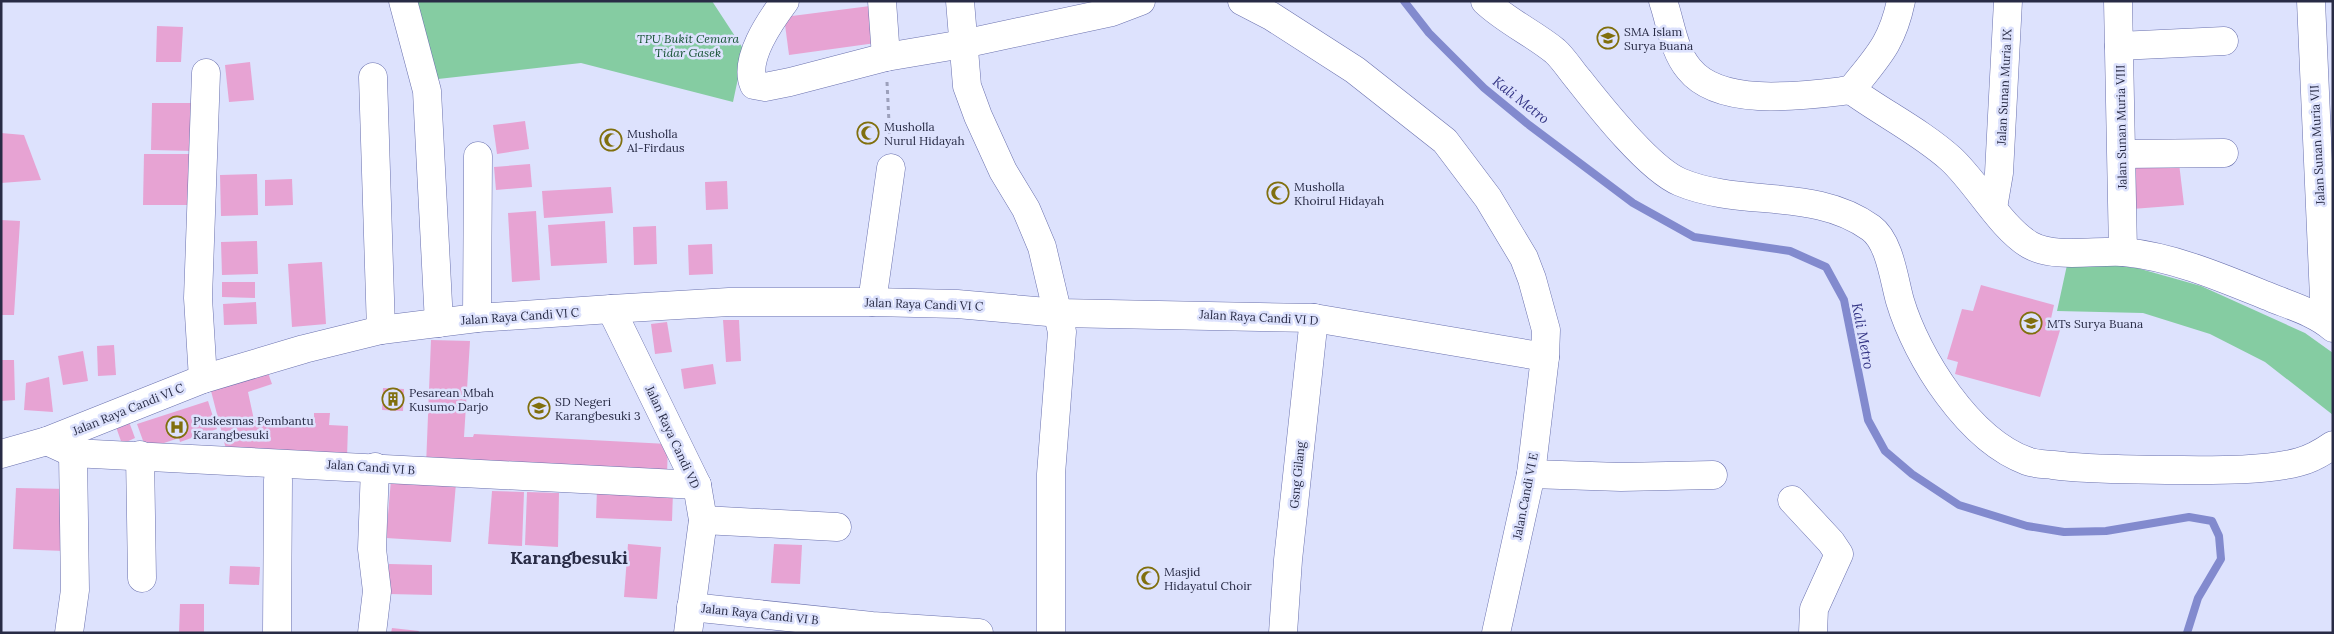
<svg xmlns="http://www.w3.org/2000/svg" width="2334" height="634" viewBox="0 0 2334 634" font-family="Lora,serif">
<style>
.green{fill:#85cca2}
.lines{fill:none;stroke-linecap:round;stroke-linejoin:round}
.stream{stroke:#828ace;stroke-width:8}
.building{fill:#e7a3d3}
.minor-casing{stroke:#6a71ae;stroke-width:29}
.path{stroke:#9ca0bb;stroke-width:3;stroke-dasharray:4 4;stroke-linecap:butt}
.minor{stroke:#fff;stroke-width:28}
.labels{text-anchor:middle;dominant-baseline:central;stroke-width:5;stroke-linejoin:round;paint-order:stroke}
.poi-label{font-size:12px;fill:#282b45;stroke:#dde2fd;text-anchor:start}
.park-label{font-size:12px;font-style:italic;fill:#165234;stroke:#dde2fd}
.street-label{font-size:12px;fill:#282b45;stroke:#dde2fd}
.water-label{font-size:14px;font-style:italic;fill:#343585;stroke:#dde2fd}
.district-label{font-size:18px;font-weight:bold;fill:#282b45;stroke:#dde2fd}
</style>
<rect width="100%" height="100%" fill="#dde2fd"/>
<g class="green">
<polygon points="409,1 712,1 744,50 733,102 581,63 429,80"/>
<polygon points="2067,265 2110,265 2137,268 2201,286 2305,333 2333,353 2333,415 2265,362 2210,334 2143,313 2057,311"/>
</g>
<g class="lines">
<polyline class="stream" points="1404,1 1429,33 1484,88 1529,125 1633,203 1694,237 1790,251 1826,267 1844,300 1868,420 1885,451 1912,474 1959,505 2027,526 2064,532 2106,531 2189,517 2212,521 2219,536 2221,559 2198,598 2187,633"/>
</g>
<g class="building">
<polygon points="878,5 883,42 789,55 784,17"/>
<polygon points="157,26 183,27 181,62 156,62"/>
<polygon points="250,62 254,100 229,102 225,65"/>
<polygon points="152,103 195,103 195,151 151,150"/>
<polygon points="525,121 529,149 497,154 493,125"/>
<polygon points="1,133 24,135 41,180 1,183"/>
<polygon points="144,154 191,154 191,205 143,205"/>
<polygon points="2179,163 2184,205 2132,209 2132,164"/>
<polygon points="530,164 532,187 496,190 494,167"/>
<polygon points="257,174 258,215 221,216 220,175"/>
<polygon points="292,179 293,205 265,206 265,180"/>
<polygon points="727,181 728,209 706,210 705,182"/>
<polygon points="611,187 613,213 544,218 542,191"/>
<polygon points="536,211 540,280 512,282 508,213"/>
<polygon points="1,220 20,221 14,315 1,315"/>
<polygon points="605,221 607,263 551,266 548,225"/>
<polygon points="656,226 657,264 634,265 633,227"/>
<polygon points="257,241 258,274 222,275 221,242"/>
<polygon points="712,244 713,274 689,275 688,245"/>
<polygon points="322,262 326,324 292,327 288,264"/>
<polygon points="222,282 255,282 255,298 222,297"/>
<polygon points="1981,285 2054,305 2050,323 2061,327 2040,397 1955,374 1958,362 1947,359 1962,309 1973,311"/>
<polygon points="256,302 257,324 224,325 223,304"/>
<polygon points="723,320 739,320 741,361 726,362"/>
<polygon points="667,322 672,352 655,354 651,324"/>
<polygon points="431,340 470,341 464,437 473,437 474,434 668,444 667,475 426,466"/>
<polygon points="114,345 116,375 98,376 97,346"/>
<polygon points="83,351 88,381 63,385 58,356"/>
<polygon points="1,360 14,360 15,400 1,401"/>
<polygon points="713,364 716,384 684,389 681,369"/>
<polygon points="267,370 272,384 248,392 254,420 314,424 314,413 330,413 329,425 348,426 347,458 227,453 210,387"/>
<polygon points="49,377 53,412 24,410 26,383"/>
<polygon points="383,388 404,389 403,411 382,410"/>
<polygon points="208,401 217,429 180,442 179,438 146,449 137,424"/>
<polygon points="128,419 135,438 122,444 115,424"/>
<polygon points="391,480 456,483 451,542 386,538"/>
<polygon points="16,488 67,489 64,551 13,549"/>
<polygon points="597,489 673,491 672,521 596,518"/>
<polygon points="492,491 524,492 522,546 488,544"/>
<polygon points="527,492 559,493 558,547 525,545"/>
<polygon points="628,544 661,547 657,599 624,597"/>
<polygon points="774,544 802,545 800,584 771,583"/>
<polygon points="389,564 432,565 432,595 389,594"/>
<polygon points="230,566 260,567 259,585 229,584"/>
<polygon points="180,604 204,604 204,633 179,633"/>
<polygon points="392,628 419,631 418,633 391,633"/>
</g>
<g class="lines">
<g class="minor-casing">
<g id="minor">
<polyline points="403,1 427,91 439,323"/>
<path d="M785 1C770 21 743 60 754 85L765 87 790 82 886 57 963 44 1112 12 1141 1"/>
<polyline points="882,1 886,57"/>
<polyline points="960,1 967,86 978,116 1003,171 1026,209 1042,247 1062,332 1051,474 1051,633"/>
<polyline points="1242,1 1271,16 1355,70 1445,141 1488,198 1524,258 1532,279 1546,330 1545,357 1531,474 1496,633"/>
<path d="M1485 1C1506 21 1533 33 1555 51 1564 59 1571 71 1579 80 1601 108 1649 169 1680 182 1742 208 1815 187 1871 228 1890 242 1894 280 1900 301 1917 358 1969 440 2027 461 2035 464 2045 464 2053 465 2090 470 2128 469 2166 470 2205 470 2262 472 2299 462 2311 459 2323 452 2333 445"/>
<path d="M1663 1C1671 24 1673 50 1689 69 1721 109 1807 95 1851 90"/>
<polyline points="2118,1 2123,252"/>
<polyline points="2311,1 2325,321"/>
<polyline points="2119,46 2224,41"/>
<polyline points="373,77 381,330"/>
<path d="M1851 90C1884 114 1921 132 1951 159 1977 183 2001 228 2030 245 2055 259 2097 250 2124 252 2175 257 2225 279 2272 298 2292 306 2316 313 2333 328"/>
<path d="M1851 90C1877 57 1892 44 1901 1"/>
<polyline points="2122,154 2224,153"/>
<polyline points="1993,208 1999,173 2008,1"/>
<polyline points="872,302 891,168"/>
<polyline points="611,309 697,485 703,520 688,633"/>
<polyline points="477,318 478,156"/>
<polyline points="203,379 198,298 206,73"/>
<polyline points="47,441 73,453 697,485"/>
<polyline points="1,454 47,441 203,379 304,349 381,330 477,318 611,309 729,302 872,302 957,304 1059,313 1314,318 1545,357"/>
<polyline points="140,455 142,578"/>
<polyline points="1531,474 1621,477 1713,475"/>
<polyline points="1792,500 1831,542 1839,554 1814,609 1813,633"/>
<polyline points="703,520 837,527"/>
<polyline points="691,607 872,626 979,633"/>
<polyline points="69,633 75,590 73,453"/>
<polyline points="277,633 278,480"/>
<polyline points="372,633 377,591 372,549 375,467"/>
<polyline points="1283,633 1288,560 1314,318"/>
</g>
</g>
<polyline class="path" points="887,82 890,143"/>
<use href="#minor" class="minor"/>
</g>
<defs>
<g id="school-ring" transform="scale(1.125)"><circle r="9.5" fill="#dde2fd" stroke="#806f0d" stroke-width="1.5"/><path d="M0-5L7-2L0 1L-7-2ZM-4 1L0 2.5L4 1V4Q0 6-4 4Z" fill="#806f0d"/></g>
<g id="mosque-ring" transform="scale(1.125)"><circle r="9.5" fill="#dde2fd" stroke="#806f0d" stroke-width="1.5"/><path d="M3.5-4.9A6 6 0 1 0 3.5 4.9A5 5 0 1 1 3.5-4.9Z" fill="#806f0d"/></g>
<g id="building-ring" transform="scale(1.125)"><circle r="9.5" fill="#dde2fd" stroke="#806f0d" stroke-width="1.5"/><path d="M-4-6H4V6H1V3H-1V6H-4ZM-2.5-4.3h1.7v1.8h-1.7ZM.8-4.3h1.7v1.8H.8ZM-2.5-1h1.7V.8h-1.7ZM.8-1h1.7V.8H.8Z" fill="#806f0d"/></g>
<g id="hospital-ring" transform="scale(1.125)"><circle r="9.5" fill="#dde2fd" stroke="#806f0d" stroke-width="1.5"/><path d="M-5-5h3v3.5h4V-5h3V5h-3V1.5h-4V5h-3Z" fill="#806f0d"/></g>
</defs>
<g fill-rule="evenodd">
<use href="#school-ring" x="1608" y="38"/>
<use href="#mosque-ring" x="868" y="133"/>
<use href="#mosque-ring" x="611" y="140"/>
<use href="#mosque-ring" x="1278" y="193"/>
<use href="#school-ring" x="2031" y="323"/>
<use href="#building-ring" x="393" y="399"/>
<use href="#school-ring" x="539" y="408"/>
<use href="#hospital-ring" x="177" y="427"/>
<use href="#mosque-ring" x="1148" y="578"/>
</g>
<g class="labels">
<g class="poi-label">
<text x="1624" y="31">SMA Islam<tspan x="1624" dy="14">Surya Buana</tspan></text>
<text x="884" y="126">Musholla<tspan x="884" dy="14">Nurul Hidayah</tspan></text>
<text x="627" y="133">Musholla<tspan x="627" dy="14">Al-Firdaus</tspan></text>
<text x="1294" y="186">Musholla<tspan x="1294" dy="14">Khoirul Hidayah</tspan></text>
<text x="2047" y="323">MTs Surya Buana</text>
<text x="409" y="392">Pesarean Mbah<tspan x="409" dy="14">Kusumo Darjo</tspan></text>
<text x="555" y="401">SD Negeri<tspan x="555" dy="14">Karangbesuki 3</tspan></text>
<text x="193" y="420">Puskesmas Pembantu<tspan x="193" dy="14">Karangbesuki</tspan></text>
<text x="1164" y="571">Masjid<tspan x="1164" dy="14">Hidayatul Choir</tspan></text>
</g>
<g class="park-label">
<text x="688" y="38">TPU Bukit Cemara<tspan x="688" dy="14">Tidar Gasek</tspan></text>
</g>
<g class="street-label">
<text transform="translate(2004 87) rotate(-87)">Jalan Sunan Muria IX</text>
<text transform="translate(2121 127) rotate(-91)">Jalan Sunan Muria VIII</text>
<text transform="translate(2317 145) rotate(-93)">Jalan Sunan Muria VII</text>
<text transform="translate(924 304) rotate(2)">Jalan Raya Candi VI C</text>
<text transform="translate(520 316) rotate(-4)">Jalan Raya Candi VI C</text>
<text transform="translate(1259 317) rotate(3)">Jalan Raya Candi VI D</text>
<text transform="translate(128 409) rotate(-22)">Jalan Raya Candi VI C</text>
<text transform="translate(673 437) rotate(65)">Jalan Raya Candi VD</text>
<text transform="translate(371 467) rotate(4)">Jalan Candi VI B</text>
<text transform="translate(1297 475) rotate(-84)">Gsng Gilang</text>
<text transform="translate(1525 496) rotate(-79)">Jalan.Candi VI E</text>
<text transform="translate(760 614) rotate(6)">Jalan Raya Candi VI B</text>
</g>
<g class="water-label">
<text transform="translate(1521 100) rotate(38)">Kali Metro</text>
<text transform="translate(1863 336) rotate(79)">Kali Metro</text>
</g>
<g class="district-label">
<text x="569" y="557">Karangbesuki</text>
</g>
</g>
<rect width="2334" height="634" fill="none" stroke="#282b45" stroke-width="5"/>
</svg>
